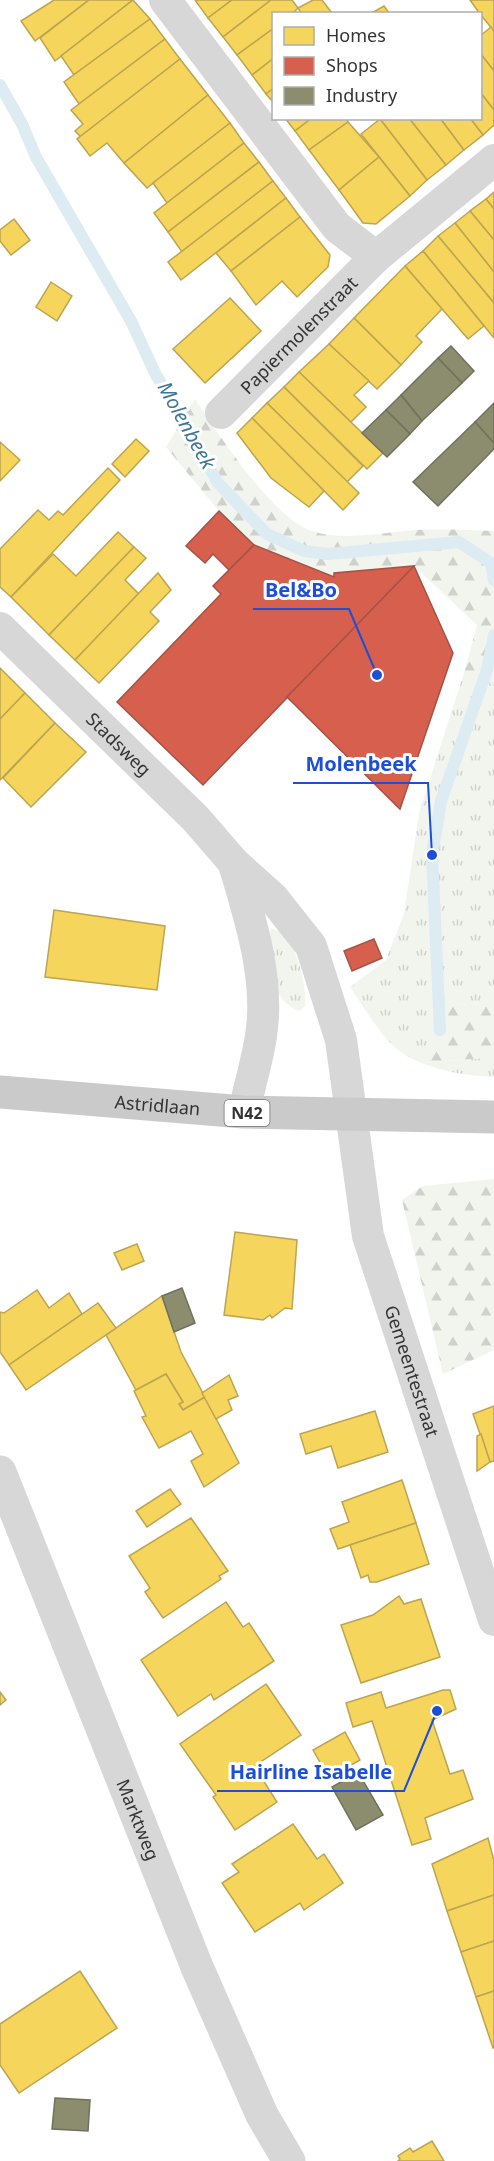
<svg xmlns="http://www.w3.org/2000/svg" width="494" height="2161" viewBox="0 0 494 2161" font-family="'Noto Sans',sans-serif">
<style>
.grass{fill:url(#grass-tufts)}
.forest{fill:url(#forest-firs)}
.homes{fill:#f6d55c;stroke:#bca450;stroke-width:1.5}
.shops{fill:#d6604d;stroke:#a55245;stroke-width:1.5}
.industry{fill:#8c8c6e;stroke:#71715c;stroke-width:1.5}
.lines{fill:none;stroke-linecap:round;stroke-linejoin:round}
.stream{stroke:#ddebf3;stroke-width:12}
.minor{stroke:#d7d7d7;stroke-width:32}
.tertiary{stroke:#d7d7d7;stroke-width:33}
.primary{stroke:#cacaca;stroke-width:33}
.labels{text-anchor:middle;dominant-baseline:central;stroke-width:6;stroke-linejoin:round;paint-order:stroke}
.shield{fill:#fff;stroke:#707070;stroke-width:1.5}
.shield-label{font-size:16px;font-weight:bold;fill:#333}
.street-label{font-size:18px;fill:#333;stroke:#fff}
.water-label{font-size:20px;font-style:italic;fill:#3f7597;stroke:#fff}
.leader{fill:none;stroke:#1d4ed8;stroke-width:2}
.callout-dot{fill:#1d4ed8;stroke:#fff;stroke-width:2}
.callout-label{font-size:20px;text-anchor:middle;font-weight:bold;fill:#1d4ed8;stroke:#fff;stroke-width:6;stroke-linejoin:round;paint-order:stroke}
</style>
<defs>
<pattern id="grass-tufts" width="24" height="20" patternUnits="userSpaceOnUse" patternTransform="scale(1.5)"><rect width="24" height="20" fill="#f1f5ed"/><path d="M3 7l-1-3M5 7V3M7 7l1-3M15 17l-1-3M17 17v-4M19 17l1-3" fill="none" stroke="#cfd2cc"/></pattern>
<pattern id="forest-firs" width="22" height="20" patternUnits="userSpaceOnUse" patternTransform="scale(1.5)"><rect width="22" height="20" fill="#f1f5ed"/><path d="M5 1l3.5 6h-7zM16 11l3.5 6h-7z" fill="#cfd2cc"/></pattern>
</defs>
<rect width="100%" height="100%" fill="#fff"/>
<g class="grass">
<path d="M464 673 494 685V1002L445 1006 425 1063 494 1057V1077C466 1076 424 1069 401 1052 380 1037 365 1008 350 987L386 960 404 914 419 813Z"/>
<path d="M271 928 286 934C298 957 306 979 305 1006L300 1011C270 1002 262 955 271 928Z"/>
</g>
<g class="forest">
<path d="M195 399C217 432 274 520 312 531 346 542 382 532 416 530 442 529 468 530 494 531V685L464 673 477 625 414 566 334 577 254 545 219 511 166 447Z"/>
<polygon points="494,1002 494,1057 424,1063 445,1006"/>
<polygon points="494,1179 494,1350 443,1374 402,1200 423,1186"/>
</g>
<g class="homes">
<polygon points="54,0 89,0 35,41 21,21"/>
<polygon points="89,0 133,0 55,61 40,38"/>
<polygon points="133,0 150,19 74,75 61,56"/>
<polygon points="195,0 232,0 208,18"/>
<polygon points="232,0 271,0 223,37 208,18"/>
<polygon points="271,0 292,0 298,8 292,14 274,14 274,28 237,55 223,37"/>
<polygon points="313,0 322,0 332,13 302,14 298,8"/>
<polygon points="470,0 494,0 494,31 480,14"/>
<polygon points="384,6 390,14 370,14"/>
<polygon points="150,19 165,39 79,104 64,82"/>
<polygon points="491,27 494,31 494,71 480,53 480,36"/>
<polygon points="274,28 274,58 252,75 237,55"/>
<polygon points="165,39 180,59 81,137 75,131 83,124 71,110"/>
<polygon points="480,53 494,71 494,110 480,92"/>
<polygon points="274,58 274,88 266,94 252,75"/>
<polygon points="180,59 208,95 124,163 107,143 90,156 77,139"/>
<polygon points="274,88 274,103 266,94"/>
<polygon points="480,92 494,110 494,125 483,135 470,118 480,118"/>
<polygon points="208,95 230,123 147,188 124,163"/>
<polygon points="285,118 312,118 295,131"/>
<polygon points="312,118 346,118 348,122 309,150 295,131"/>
<polygon points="409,118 446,165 427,180 380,119"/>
<polygon points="409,118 440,118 464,150 446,165"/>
<polygon points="440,118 470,118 483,135 464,150"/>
<polygon points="380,119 427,180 410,196 361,134"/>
<polygon points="348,122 379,157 339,190 309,150"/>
<polygon points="230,123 244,143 167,203 153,183"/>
<polygon points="244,143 259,162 168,232 154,213"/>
<polygon points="379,157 410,196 376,224 363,223 339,190"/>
<polygon points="259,162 273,181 182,252 168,232"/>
<polygon points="273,181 286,198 181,280 168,262"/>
<polygon points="494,192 494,209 486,199"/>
<polygon points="286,198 300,217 231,271 216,253"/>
<polygon points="486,199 494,209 494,240 470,211"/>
<polygon points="470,211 494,240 494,272 455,223"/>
<polygon points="300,217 330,255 328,267 297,297 282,281 256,305 231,271"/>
<polygon points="14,219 30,240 11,255 0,241 0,230"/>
<polygon points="455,223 494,272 494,303 438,236"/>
<polygon points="438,236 494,303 494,338 423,251"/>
<polygon points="423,251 484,326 468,339 405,266"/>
<polygon points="405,266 442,309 416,336 422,342 401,365 354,318"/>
<polygon points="51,282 72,296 57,321 36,307"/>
<polygon points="230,298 261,331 205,383 173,349"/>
<polygon points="354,318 401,365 377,389 329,344"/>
<polygon points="329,344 369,381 354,395 366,407 351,422 299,372"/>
<polygon points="299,372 383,453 367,469 284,387"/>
<polygon points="284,387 363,466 347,482 267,403"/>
<polygon points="267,403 359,493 343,510 252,418"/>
<polygon points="252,418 324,491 309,507 271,478 237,433"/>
<polygon points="136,439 149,451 125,477 112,464"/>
<polygon points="0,442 20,460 0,481"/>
<polygon points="108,468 120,480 11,597 0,587 0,549 38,510 49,520 58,511 63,515"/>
<polygon points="118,532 134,547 49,635 11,597 53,554 76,576"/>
<polygon points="134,547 146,558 125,580 139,594 75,660 49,635"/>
<polygon points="158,573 171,590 150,612 159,621 99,683 75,660"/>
<polygon points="0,668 25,693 0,719"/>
<polygon points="25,693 55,723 0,780 0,719"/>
<polygon points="55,723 86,752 31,807 3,778"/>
<polygon points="54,910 165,926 157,990 45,977"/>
<polygon points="235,1232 297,1240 292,1309 285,1308 272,1318 270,1315 263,1320 224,1315"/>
<polygon points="137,1244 144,1261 122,1270 114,1253"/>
<polygon points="37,1290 49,1308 69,1293 82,1314 9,1365 0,1352 0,1312 4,1313"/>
<polygon points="162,1296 181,1352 205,1397 183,1410 179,1404 183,1402 166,1374 136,1390 106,1335"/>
<polygon points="98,1303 116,1328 26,1390 9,1365"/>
<polygon points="166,1374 183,1402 179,1404 183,1410 205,1397 239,1463 204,1487 191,1461 203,1454 191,1431 159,1448 142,1417 146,1416 134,1391"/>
<polygon points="229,1375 238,1396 228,1400 232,1410 216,1419 202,1393"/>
<polygon points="494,1406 494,1461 490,1462 473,1414"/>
<polygon points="375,1411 388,1452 338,1468 331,1446 306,1454 300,1434"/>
<polygon points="481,1434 490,1462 477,1471 477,1436"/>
<polygon points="402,1480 416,1523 338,1549 330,1529 349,1522 342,1502"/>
<polygon points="170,1489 181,1504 147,1527 136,1511"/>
<polygon points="191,1518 228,1571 219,1576 221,1579 163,1618 145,1592 150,1588 129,1556"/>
<polygon points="416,1523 429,1564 377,1582 370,1582 368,1575 361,1578 350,1545"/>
<polygon points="399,1596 404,1604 421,1599 440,1657 361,1683 341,1625 373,1615"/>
<polygon points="226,1602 243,1627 249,1623 274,1661 214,1700 211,1694 178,1716 141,1660"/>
<polygon points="266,1684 301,1735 250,1769 252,1772 256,1769 277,1802 235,1830 213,1797 216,1795 180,1744"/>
<polygon points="443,1690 450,1690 456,1709 432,1720 450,1774 463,1770 473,1799 425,1818 431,1839 412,1845 372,1721 353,1727 346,1703 381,1692 386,1708"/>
<polygon points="0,1692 6,1700 0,1705"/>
<polygon points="345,1732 360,1760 329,1778 313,1750"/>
<polygon points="293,1824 317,1859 324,1854 343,1883 304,1910 300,1903 255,1932 222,1883 239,1872 232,1864"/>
<polygon points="488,1838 494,1861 494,1895 447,1911 432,1864"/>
<polygon points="494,1895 494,1941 461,1952 447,1911"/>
<polygon points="494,1941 494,1991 476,1997 461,1952"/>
<polygon points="80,1971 117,2028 19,2093 0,2065 0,2024"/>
<polygon points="494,1991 494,2048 493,2048 476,1997"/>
<polygon points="432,2141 444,2161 398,2161 400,2159 398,2156 410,2148 413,2152"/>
</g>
<g class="shops">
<polygon points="219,511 254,545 229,570 213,554 205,563 186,546"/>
<polygon points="254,545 334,577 334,573 414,566 203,785 117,702 221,594 213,586"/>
<polygon points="414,566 453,653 400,809 287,697"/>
<polygon points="374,939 382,958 352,971 344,951"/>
</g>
<g class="industry">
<polygon points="451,346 474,371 462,383 438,358"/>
<polygon points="438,358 462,383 422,421 401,395"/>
<polygon points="401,395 422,421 410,434 386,410"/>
<polygon points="494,403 494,443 475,422"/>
<polygon points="386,410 410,434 387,457 362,433"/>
<polygon points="475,422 494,443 494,449 438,506 413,482"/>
<polygon points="182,1288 195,1323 174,1332 162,1296"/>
<polygon points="358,1772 383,1815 356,1830 332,1787"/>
<polygon points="55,2098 90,2100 88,2131 52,2129"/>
</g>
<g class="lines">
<g class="stream">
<polyline points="0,85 22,124 36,157 131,321 155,373 218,483 267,534 304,551 328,554 459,542 491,563 494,580"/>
<polyline points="440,1030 432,855 441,801 487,670 494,635"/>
</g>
<g class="minor">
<polyline points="165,0 337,227 376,257 494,160"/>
<path id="s1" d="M221 413 376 257"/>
<path id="s2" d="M0 628 196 819 234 863 273 898 311 946 341 1040 368 1236 494 1620"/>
<path d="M234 864C250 918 270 979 261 1036 257 1062 249 1087 244 1112"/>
</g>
<path class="tertiary" id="s3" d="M0 1472 197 1967 262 2115 289 2161"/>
<path class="primary" id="s4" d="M0 1092 244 1112 494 1117"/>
</g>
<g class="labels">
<rect class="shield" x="224.5" y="1100" width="45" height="26" rx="4.5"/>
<g class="shield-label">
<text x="247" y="1113">N42</text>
</g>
<g class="street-label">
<text stroke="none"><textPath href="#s1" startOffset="110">Papiermolenstraat</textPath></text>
<text stroke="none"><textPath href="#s2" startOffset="166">Stadsweg</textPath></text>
<text stroke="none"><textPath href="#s4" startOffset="158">Astridlaan</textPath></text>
<text stroke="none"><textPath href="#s2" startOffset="884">Gemeentestraat</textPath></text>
<text stroke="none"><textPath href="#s3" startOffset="374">Marktweg</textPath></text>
</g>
<g class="water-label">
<text transform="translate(187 425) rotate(61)">Molenbeek</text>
</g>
</g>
<path class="leader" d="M377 675L349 609H253M432 855L428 783H293M437 1711L404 1791H217"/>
<g class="callout-dot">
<circle cx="377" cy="675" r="6"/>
<circle cx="432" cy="855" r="6"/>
<circle cx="437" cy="1711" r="6"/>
</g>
<g class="callout-label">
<text x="301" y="597">Bel&amp;Bo</text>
<text x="361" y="771">Molenbeek</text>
<text x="311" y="1779">Hairline Isabelle</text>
</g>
<rect x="272" y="12" width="210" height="108" fill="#ffffff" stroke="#adadad" stroke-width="1.5"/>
<rect x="284" y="27" width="30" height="18" fill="#f6d55c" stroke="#adadad" stroke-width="1.5"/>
<text x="326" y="42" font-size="18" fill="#333333">Homes</text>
<rect x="284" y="57" width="30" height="18" fill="#d6604d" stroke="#adadad" stroke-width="1.5"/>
<text x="326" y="72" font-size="18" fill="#333333">Shops</text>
<rect x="284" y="87" width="30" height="18" fill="#8c8c6e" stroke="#adadad" stroke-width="1.5"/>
<text x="326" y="102" font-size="18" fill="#333333">Industry</text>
</svg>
